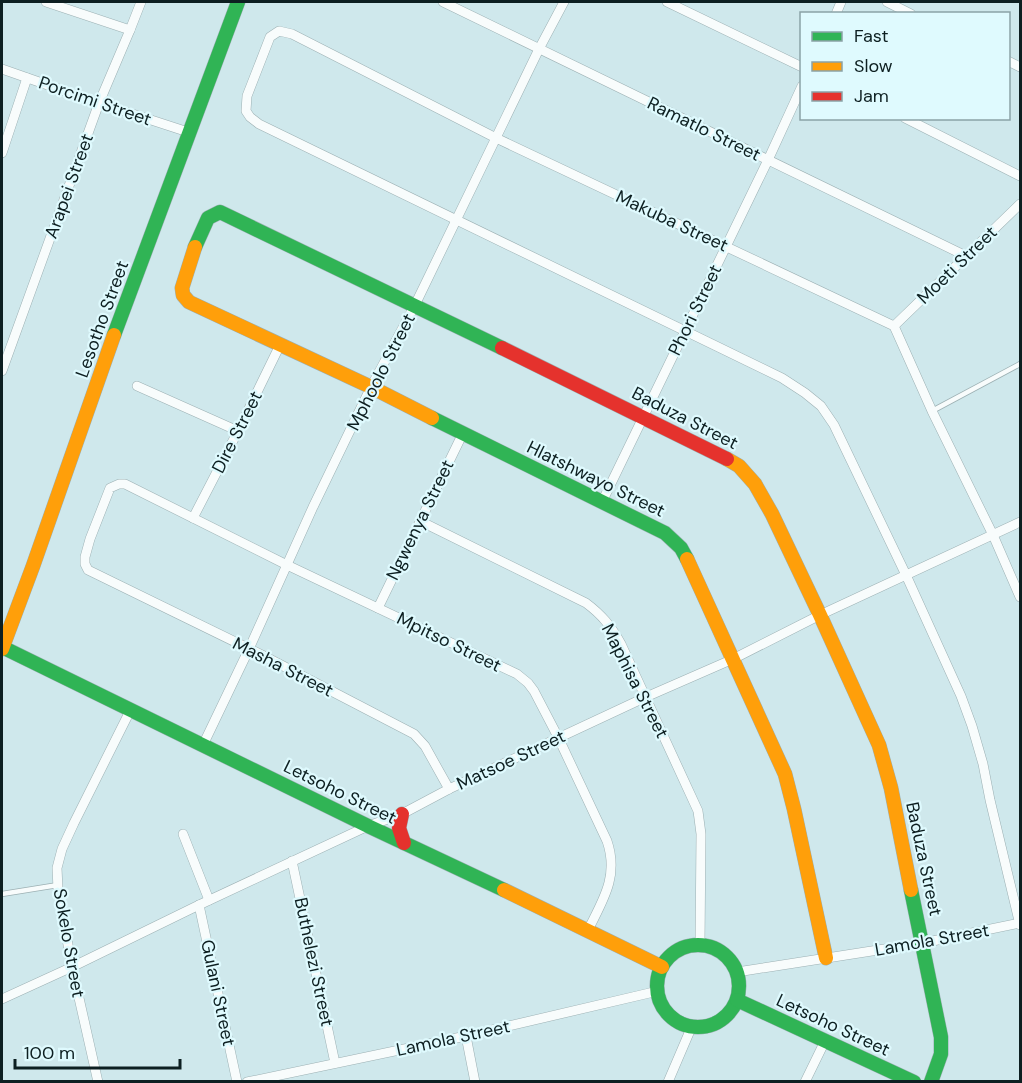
<svg xmlns="http://www.w3.org/2000/svg" width="1022" height="1083" viewBox="0 0 1022 1083" font-family="'DM Sans',sans-serif">
<style>
.lines{fill:none;stroke-linecap:round;stroke-linejoin:round}
.lane-casing{stroke:#9cb0b3;stroke-width:6}
.street-casing{stroke:#9cb0b3;stroke-width:10}
.fast-casing{stroke:#9cb0b3;stroke-width:15}
.slow-casing{stroke:#9cb0b3;stroke-width:15}
.jam-casing{stroke:#9cb0b3;stroke-width:15}
.lane{stroke:#f8fcfc;stroke-width:4.5}
.street{stroke:#f8fcfc;stroke-width:9}
.fast{stroke:#30b455;stroke-width:14}
.slow{stroke:#ff9f0a;stroke-width:14}
.jam{stroke:#e5322d;stroke-width:14}
.labels{text-anchor:middle;dominant-baseline:central;stroke-width:4.5;stroke-linejoin:round;paint-order:stroke}
.street-label{font-size:18px;fill:#0d1f21;stroke:#dffafe}
</style>
<rect width="100%" height="100%" fill="#cfe8ec"/>
<g class="lines">
<g class="lane-casing">
<g id="lane">
<polyline points="932,411 1020,364"/>
<polyline points="2,894 58,885"/>
</g>
</g>
<g class="street-casing">
<g id="street">
<polyline points="46,2 130,30"/>
<polyline points="443,2 966,256"/>
<polyline points="667,2 802,67"/>
<polyline points="887,2 911,14"/>
<polyline points="836,14 841,2"/>
<polyline points="1008,61 1020,67"/>
<polyline points="2,69 99,103 188,132"/>
<polyline points="905,118 1020,176"/>
<polyline points="2,153 27,78"/>
<polyline points="894,326 1020,204"/>
<polyline points="2,371 99,103 130,30 141,2"/>
<polyline points="137,386 238,431"/>
<polyline points="602,502 768,160 802,86"/>
<polyline points="193,518 238,431 280,345"/>
<path d="M420 521 586 603C602 615 611 626 621 644L698 811 701 834 700 945"/>
<polyline points="1020,597 993,535 932,411 894,326 496,138 292,34 279,31 270,37 247,96 246,111 250,117 259,124 782,378 805,393 821,406 834,425 906,575 961,696 972,726 983,764 990,800 1020,925"/>
<polyline points="378,608 463,433"/>
<polyline points="203,745 249,649 313,507 371,387 415,305 539,49 564,2"/>
<path d="M449 789 425 746 414 734 262 655 88 570 85 564V557L90 539 110 488 119 484H125L287 565 517 674 528 683 534 691 558 737 607 841C619 876 603 900 588 930"/>
<polyline points="183,834 209,900"/>
<polyline points="292,861 335,1063"/>
<polyline points="199,905 237,1082"/>
<polyline points="737,972 923,943 1020,923"/>
<polyline points="2,999 72,967 199,905 368,826 402,814 449,789 646,697 733,659 820,615 1020,522"/>
<polyline points="466,1036 475,1082"/>
<polyline points="98,1082 72,967 58,889 57,868 62,849 74,823 130,711"/>
<polyline points="247,1082 466,1036 658,991"/>
<polyline points="668,1082 692,1026"/>
<polyline points="805,1082 825,1041"/>
</g>
</g>
<g class="fast-casing">
<g id="fast">
<polyline points="195,247 208,218 220,212 502,348"/>
<polyline points="114,335 238,2"/>
<polyline points="432,418 665,533 681,548 687,559"/>
<polyline points="2,647 368,826 504,890"/>
<polyline points="911,890 941,1037 941,1054 931,1082"/>
<circle cx="698" cy="986" r="41"/>
<polyline points="737,1000 914,1082"/>
</g>
</g>
<g class="slow-casing">
<g id="slow">
<polyline points="195,247 182,288 183,295 189,302 371,387 432,418"/>
<polyline points="727,459 739,466 755,484 772,514 820,615 879,745 891,788 911,890"/>
<polyline points="687,559 785,774 794,809 826,958"/>
<polyline points="2,649 33,566 114,335"/>
<polyline points="504,890 662,967"/>
</g>
</g>
<g class="jam-casing">
<g id="jam">
<polyline points="502,348 727,459"/>
<polyline points="402,814 399,828 404,843"/>
</g>
</g>
<use href="#lane" class="lane"/>
<use href="#street" class="street"/>
<use href="#fast" class="fast"/>
<use href="#slow" class="slow"/>
<use href="#jam" class="jam"/>
</g>
<g class="labels">
<g class="street-label">
<text transform="translate(95 101) rotate(19)">Porcimi Street</text>
<text transform="translate(704 129) rotate(26)">Ramatlo Street</text>
<text transform="translate(69 186) rotate(-70)">Arapei Street</text>
<text transform="translate(672 221) rotate(25)">Makuba Street</text>
<text transform="translate(957 265) rotate(-44)">Moeti Street</text>
<text transform="translate(695 310) rotate(-64)">Phori Street</text>
<text transform="translate(102 319) rotate(-70)">Lesotho Street</text>
<text transform="translate(381 372) rotate(-63)">Mphoolo Street</text>
<text transform="translate(685 418) rotate(27)">Baduza Street</text>
<text transform="translate(237 432) rotate(-63)">Dire Street</text>
<text transform="translate(596 479) rotate(26)">Hlatshwayo Street</text>
<text transform="translate(420 520) rotate(-64)">Ngwenya Street</text>
<text transform="translate(449 642) rotate(26)">Mpitso Street</text>
<text transform="translate(283 667) rotate(27)">Masha Street</text>
<text transform="translate(635 681) rotate(63)">Maphisa Street</text>
<text transform="translate(511 760) rotate(-25)">Matsoe Street</text>
<text transform="translate(340 792) rotate(26)">Letsoho Street</text>
<text transform="translate(924 859) rotate(78)">Baduza Street</text>
<text transform="translate(932 940) rotate(-10)">Lamola Street</text>
<text transform="translate(69 943) rotate(80)">Sokelo Street</text>
<text transform="translate(314 962) rotate(78)">Buthelezi Street</text>
<text transform="translate(218 993) rotate(78)">Gulani Street</text>
<text transform="translate(833 1025) rotate(25)">Letsoho Street</text>
<text transform="translate(453 1038) rotate(-12)">Lamola Street</text>
</g>
</g>
<rect width="1022" height="1083" fill="none" stroke="#0d1f21" stroke-width="6"/>
<rect x="800" y="12" width="210" height="108" fill="#dffafe" stroke="#8ba2a6" stroke-width="1.5"/>
<rect x="812" y="32" width="30" height="9" fill="#30b455" stroke="#8ba2a6" stroke-width="1.5"/>
<text x="854" y="42" font-size="18" fill="#0d1f21">Fast</text>
<rect x="812" y="62" width="30" height="9" fill="#ff9f0a" stroke="#8ba2a6" stroke-width="1.5"/>
<text x="854" y="72" font-size="18" fill="#0d1f21">Slow</text>
<rect x="812" y="92" width="30" height="9" fill="#e5322d" stroke="#8ba2a6" stroke-width="1.5"/>
<text x="854" y="102" font-size="18" fill="#0d1f21">Jam</text>
<path d="M15 1059v9h165v-9" fill="none" stroke="#0d1f21" stroke-width="3"/>
<text x="24" y="1059" font-size="18" fill="#0d1f21" stroke="#dffafe" stroke-width="4.5" paint-order="stroke">100 m</text>
</svg>
